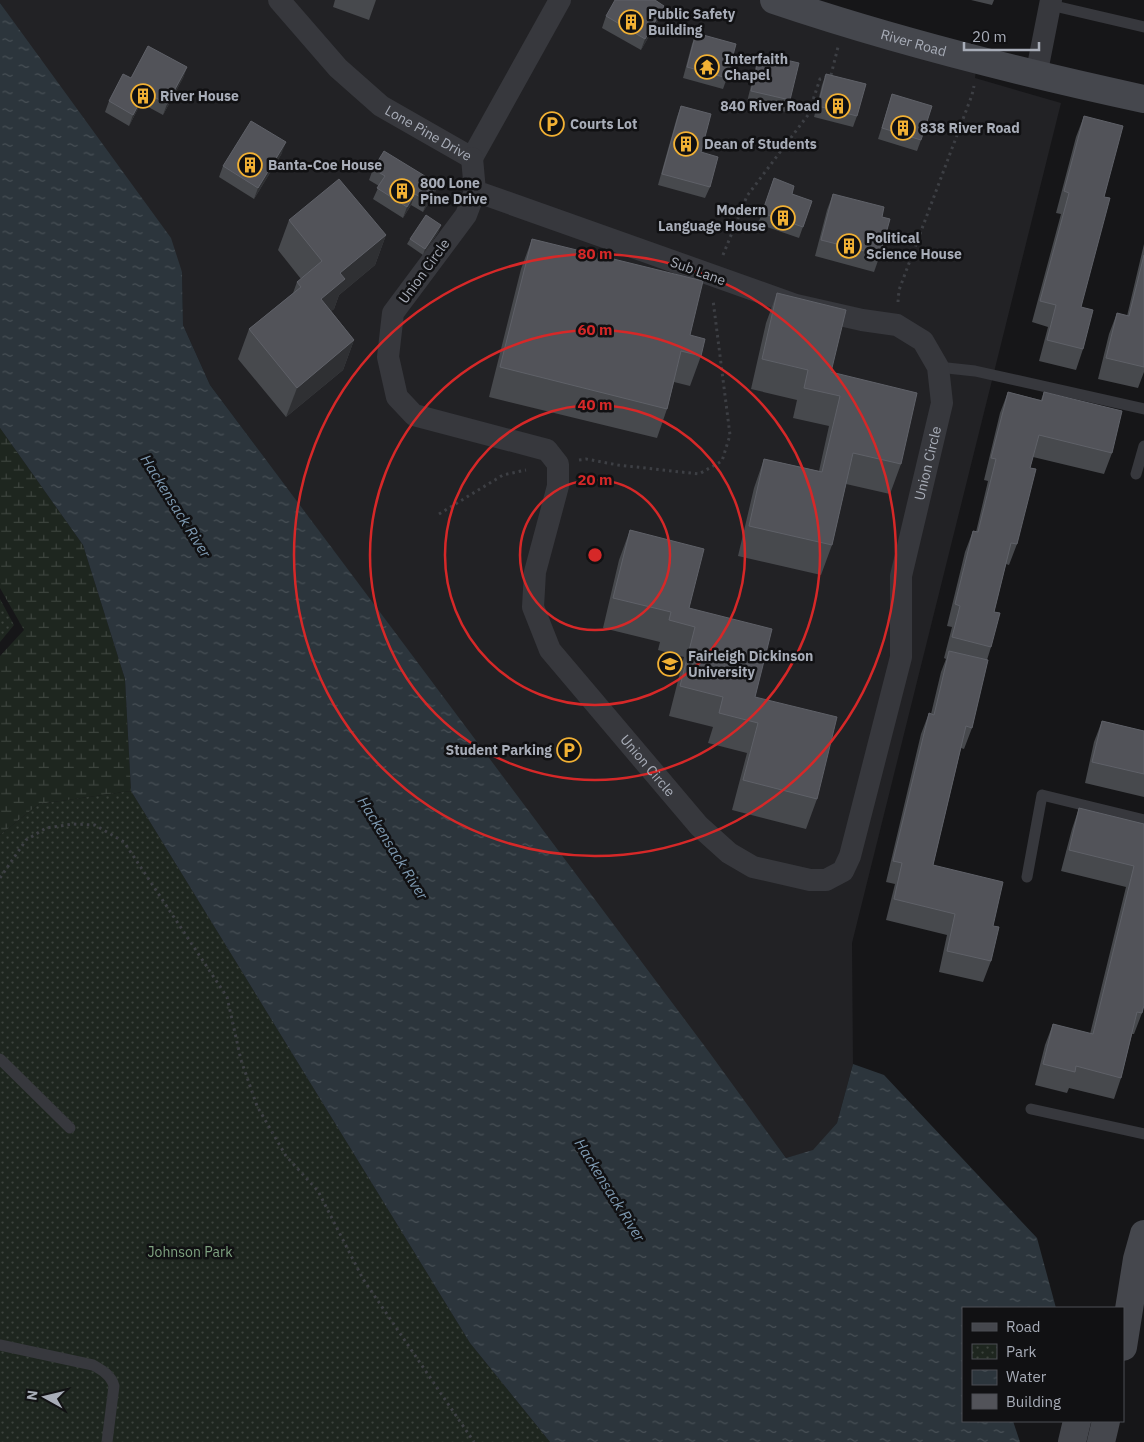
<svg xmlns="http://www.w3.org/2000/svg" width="1144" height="1442" viewBox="0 0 1144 1442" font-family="'IBM Plex Sans',sans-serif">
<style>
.built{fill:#222225}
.wetland{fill:url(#wetland-marsh)}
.park{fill:url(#park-dots)}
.water{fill:url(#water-ripples)}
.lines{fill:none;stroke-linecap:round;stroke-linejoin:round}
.path{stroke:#3d3f44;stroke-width:3;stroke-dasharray:2.5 4;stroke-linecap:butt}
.service{stroke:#37383d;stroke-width:11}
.minor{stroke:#37383d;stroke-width:22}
.secondary{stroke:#45474d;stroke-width:28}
.wall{fill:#47494d}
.shaded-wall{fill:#2f3033}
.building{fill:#525359;stroke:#5f6168}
.ring{fill:none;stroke:#d62828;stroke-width:2.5}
.labels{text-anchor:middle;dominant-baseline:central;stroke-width:5;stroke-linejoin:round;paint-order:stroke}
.poi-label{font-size:14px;font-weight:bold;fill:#a8adb8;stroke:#111113;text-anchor:start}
.street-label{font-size:14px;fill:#a8adb8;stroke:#111113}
.park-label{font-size:14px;fill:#7fa381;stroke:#111113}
.water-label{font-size:15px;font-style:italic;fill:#7f9bb3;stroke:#111113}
.centre{fill:#d62828;stroke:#111113;stroke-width:2.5}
.ring-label{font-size:15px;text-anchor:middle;font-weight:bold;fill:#d62828;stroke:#111113;stroke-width:5;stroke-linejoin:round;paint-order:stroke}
</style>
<defs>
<pattern id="wetland-marsh" width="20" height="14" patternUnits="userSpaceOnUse" patternTransform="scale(1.25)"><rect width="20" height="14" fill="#1e261f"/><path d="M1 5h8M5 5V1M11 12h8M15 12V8" fill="none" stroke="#3c433d"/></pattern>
<pattern id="park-dots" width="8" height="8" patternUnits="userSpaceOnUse" patternTransform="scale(1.25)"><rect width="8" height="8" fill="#1e261f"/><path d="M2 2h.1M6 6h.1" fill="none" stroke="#3c433d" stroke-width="1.8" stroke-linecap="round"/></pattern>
<pattern id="water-ripples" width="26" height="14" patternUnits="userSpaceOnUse" patternTransform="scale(1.25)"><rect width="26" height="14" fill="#2c353c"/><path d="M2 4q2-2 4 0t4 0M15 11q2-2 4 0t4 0" fill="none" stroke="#485056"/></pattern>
</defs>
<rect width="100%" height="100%" fill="#161618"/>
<polygon class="built" points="0,0 774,0 977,61 975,78 1061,103 852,943 853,1064 837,1123 813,1151 786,1158 210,385 183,325 182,272 0,3"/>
<polygon class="wetland" points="0,428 83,545 125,679 131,791 39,804 0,835 0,656 24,630 0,588"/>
<g class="park">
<polygon points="0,599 14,625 0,642"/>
<polygon points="131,791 470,1343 550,1442 0,1442 0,835 39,804"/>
</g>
<polygon class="water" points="0,3 171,238 182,272 183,325 210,385 709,1052 786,1158 813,1150 837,1123 853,1064 884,1075 1037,1238 1056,1308 963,1308 963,1421 1013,1421 1020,1442 550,1442 470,1343 131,791 125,679 83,545 0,428"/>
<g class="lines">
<g class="path">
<polyline points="723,255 747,196 808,115 820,79 831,75 838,47"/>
<polyline points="898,302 899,290 972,95 974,86"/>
<polyline points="579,460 586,459 618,465 699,474 722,461 730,435 713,300"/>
<polyline points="439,514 503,475 526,470"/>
<polyline points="0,878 26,840 46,828 73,824 95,825 124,842 227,997 241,1060 257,1106 286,1156 318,1191 363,1279 474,1442"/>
</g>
<g class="service">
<polyline points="1050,5 1144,27"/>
<polyline points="938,367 975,371 1144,409"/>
<polyline points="1136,474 1144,446"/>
<polyline points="1027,877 1042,795 1144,820"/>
<polyline points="0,1059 70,1128"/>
<polyline points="1031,1109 1144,1134"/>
<path d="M0 1345 93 1365C102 1370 111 1375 114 1386L107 1442"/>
</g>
<g class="minor">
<path id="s1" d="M279 0 338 68 381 106 472 158 560 0"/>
<polyline points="1036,76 1051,0"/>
<path id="s2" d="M472 158 475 191 466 215 393 313 388 357 397 397 414 415 547 450 558 464V486L535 572 533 607 550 650 699 826 729 853 753 867 810 880H826L843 871 850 856 901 657V576L942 403 938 367 923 341 897 325 862 320 796 305 475 191"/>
</g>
<g class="secondary">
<path id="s3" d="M774 0C895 41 1019 72 1144 99"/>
<polyline points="1123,1347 1137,1259 1144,1234"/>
<polyline points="1072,1442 1077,1421"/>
<polyline points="1101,1442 1106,1421"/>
</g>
</g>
<g class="wall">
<polygon points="335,0 376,0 369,20 333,7"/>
<polygon points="971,0 994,0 992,5"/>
<polygon points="606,16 660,17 641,50 602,28"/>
<polygon points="696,33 727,78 723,89 683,78 692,44"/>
<polygon points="760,54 790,100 786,112 747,102 756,65"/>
<polygon points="187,67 183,78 163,115 141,103 129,126 105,112 109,101 131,78"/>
<polygon points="826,74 857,116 853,127 814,117 822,85"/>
<polygon points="892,94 921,140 917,151 878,139"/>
<polygon points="681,106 701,152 710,187 705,198 658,185 677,117"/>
<polygon points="1084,116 1104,197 1081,307 1083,349 1076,370 1039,361 1048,327 1032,322 1061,214 1056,213 1076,137"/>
<polygon points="282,153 254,199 219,177 223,166"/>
<polygon points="373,169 438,184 434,195 423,212 411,205 403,218 373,199 379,186 369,180"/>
<polygon points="774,178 792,194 812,201 799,238 758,224"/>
<polygon points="833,194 882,217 880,255 874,272 815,256 827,210"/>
<polygon points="289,220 386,235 375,265 339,295 334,309 331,311 354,340 343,370 286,417 238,359 249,329 293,293 297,282 301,279 278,250"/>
<polygon points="439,231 423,255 407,244 410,239"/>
<polygon points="532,239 701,356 690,386 674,382 667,409 657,438 489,397 521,269"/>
<polygon points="1144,244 1144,372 1138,388 1098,379 1109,334 1117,313 1127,316"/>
<polygon points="777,293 831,372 901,464 890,494 846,484 832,545 821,575 738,556 754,488 764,459 819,471 829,426 793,418 797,400 751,389 766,323"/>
<polygon points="1008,392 1041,400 1044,392 1112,453 1104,474 1033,457 1030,468 1017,544 1009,565 1006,564 994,612 991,647 987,660 972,728 964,749 961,748 933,865 993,926 991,961 983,982 939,972 947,935 886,920 895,884 886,882 921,734 929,713 931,714 941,672 946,659 944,658 952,627 947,626 965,552 973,531 976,532 988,481 984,480 1000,413"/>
<polygon points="630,530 755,697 817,799 806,829 732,810 747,753 708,743 713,727 669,716 684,657 658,650 660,642 603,628 619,560"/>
<polygon points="1102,721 1144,731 1144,797 1085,783 1094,742"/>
<polygon points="1079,808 1144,824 1142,1013 1134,1034 1132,1034 1121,1078 1114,1099 1069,1088 1067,1093 1035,1085 1045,1045 1053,1024 1090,1034 1126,887 1061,871 1072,829"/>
</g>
<g class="shaded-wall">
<polygon points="664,6 660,17 641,50 645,39"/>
<polygon points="187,67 183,78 163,115 167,104"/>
<polygon points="145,92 141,103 129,126 133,115"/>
<polygon points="286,142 282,153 254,199 258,188"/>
<polygon points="438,184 434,195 423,212 427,201"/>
<polygon points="415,194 411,205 403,218 407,207"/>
<polygon points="441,225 439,231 423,255 425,249"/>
<polygon points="386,235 375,265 339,295 334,309 310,329 321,299 340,273"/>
<polygon points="354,340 343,370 286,417 297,388"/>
</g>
<g class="building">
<polygon points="615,0 655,0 664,6 645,39 606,16"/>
<polygon points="696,33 736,44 727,78 687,67"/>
<polygon points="148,46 187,67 167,104 145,92 133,115 109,101 123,74 131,78"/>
<polygon points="760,54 799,63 790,100 751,91"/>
<polygon points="826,74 866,84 857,116 818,106"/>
<polygon points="892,94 932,106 921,140 882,128"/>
<polygon points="681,106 711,114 701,152 718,157 710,187 662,174"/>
<polygon points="1084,116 1123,126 1104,197 1110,198 1081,307 1093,310 1083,349 1047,340 1056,305 1040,301 1069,193 1064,191"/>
<polygon points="251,121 286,142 258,188 223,166"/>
<polygon points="384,151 438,184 427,201 415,194 407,207 377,188 385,176 373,169"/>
<polygon points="774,178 794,186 792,194 812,201 803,227 762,213"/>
<polygon points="339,179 386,235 340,273 345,279 321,299 354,340 297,388 249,329 301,287 297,282 322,261 289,220"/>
<polygon points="833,194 884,207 882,217 890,219 880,255 821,240"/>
<polygon points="426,215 441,225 425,249 410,239"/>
<polygon points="532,239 703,281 690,335 705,339 701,356 681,351 667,409 500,367"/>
<polygon points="1144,255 1144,367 1106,358 1117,313 1129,316"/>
<polygon points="777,293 846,310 831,372 917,393 901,464 853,453 832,545 749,526 764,459 822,472 840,396 804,388 808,370 762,359"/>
<polygon points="1008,392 1042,401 1044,392 1122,411 1112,453 1039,435 1030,468 1036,469 1017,544 1011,543 994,612 1000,613 991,647 952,637 960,606 955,604 973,531 978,532 996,459 991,458"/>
<polygon points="630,530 704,549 689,608 772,629 755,697 837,717 817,799 743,780 758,723 719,713 723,697 680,686 695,627 669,620 671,612 613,598"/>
<polygon points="949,651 988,660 972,728 966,726 933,865 1003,882 993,926 999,927 991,961 947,951 955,914 894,899 902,863 893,861 929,713 934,715"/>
<polygon points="1102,721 1144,731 1144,774 1092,762"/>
<polygon points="1079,808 1144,824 1144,1005 1142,1013 1137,1012 1121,1078 1076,1066 1075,1072 1043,1064 1053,1024 1093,1034 1134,866 1069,850"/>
</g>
<g class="ring">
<circle cx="595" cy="555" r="75"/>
<circle cx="595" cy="555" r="150"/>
<circle cx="595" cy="555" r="225"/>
<circle cx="595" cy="555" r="301"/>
</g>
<defs>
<g id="building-ring" transform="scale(1.25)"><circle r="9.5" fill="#111113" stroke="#f2b134" stroke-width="1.5"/><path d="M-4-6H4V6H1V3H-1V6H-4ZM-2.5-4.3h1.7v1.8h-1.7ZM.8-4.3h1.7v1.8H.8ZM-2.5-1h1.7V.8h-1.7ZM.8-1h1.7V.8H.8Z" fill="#f2b134"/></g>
<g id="temple-ring" transform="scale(1.25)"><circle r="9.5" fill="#111113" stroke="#f2b134" stroke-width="1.5"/><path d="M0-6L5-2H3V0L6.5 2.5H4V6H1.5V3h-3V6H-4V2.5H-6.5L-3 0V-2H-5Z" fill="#f2b134"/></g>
<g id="parking-ring" transform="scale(1.25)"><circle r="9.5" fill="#111113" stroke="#f2b134" stroke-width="1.5"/><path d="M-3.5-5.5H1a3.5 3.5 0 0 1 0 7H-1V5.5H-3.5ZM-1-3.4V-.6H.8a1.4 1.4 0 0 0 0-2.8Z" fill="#f2b134"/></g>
<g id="university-ring" transform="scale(1.25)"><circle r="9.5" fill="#111113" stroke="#f2b134" stroke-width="1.5"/><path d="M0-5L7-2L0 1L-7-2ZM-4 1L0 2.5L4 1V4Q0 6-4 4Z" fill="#f2b134"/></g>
</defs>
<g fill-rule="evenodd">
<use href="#building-ring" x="631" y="22"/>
<use href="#temple-ring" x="707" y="67"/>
<use href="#building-ring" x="143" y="96"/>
<use href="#building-ring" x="838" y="106"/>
<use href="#parking-ring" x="552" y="124"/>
<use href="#building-ring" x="903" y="128"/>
<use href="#building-ring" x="686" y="144"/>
<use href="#building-ring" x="250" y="165"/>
<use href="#building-ring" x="402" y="191"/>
<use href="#building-ring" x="783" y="218"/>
<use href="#building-ring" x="849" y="246"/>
<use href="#university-ring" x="670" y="664"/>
<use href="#parking-ring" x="569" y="750"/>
</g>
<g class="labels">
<g class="poi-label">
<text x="648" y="14">Public Safety<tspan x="648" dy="16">Building</tspan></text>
<text x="724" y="59">Interfaith<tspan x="724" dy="16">Chapel</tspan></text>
<text x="160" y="96">River House</text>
<text x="820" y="106" text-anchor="end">840 River Road</text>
<text x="570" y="124">Courts Lot</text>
<text x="920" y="128">838 River Road</text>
<text x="704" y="144">Dean of Students</text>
<text x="268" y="165">Banta-Coe House</text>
<text x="420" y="183">800 Lone<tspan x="420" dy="16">Pine Drive</tspan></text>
<text x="766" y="210" text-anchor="end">Modern<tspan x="766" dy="16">Language House</tspan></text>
<text x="866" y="238">Political<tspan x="866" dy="16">Science House</tspan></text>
<text x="688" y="656">Fairleigh Dickinson<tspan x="688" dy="16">University</tspan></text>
<text x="552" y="750" text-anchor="end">Student Parking</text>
</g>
<g class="street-label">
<text stroke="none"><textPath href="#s3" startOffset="146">River Road</textPath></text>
<text stroke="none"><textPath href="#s1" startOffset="202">Lone Pine Drive</textPath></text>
<text transform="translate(424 271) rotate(-54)">Union Circle</text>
<text transform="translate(698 271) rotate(20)">Sub Lane</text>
<text stroke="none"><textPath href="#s2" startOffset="1450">Union Circle</textPath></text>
<text stroke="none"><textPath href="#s2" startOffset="790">Union Circle</textPath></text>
</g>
<g class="park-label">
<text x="190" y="1252">Johnson Park</text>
</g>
<g class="water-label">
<text transform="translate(176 506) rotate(58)">Hackensack River</text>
<text transform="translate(393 848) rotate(58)">Hackensack River</text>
<text transform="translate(610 1190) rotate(58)">Hackensack River</text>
</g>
</g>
<circle cx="595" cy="555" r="8" class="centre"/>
<g class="ring-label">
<text x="595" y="259">80 m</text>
<text x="595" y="335">60 m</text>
<text x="595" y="410">40 m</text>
<text x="595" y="485">20 m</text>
</g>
<rect x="962" y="1307" width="162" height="115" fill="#111113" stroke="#4d4f55"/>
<rect x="972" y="1323" width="25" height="8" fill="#45474d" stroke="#4d4f55"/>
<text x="1006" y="1332" font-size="15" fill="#a8adb8">Road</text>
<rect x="972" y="1344" width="25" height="15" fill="url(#park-dots)" stroke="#4d4f55"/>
<text x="1006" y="1357" font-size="15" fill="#a8adb8">Park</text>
<rect x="972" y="1370" width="25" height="15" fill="url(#water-ripples)" stroke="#4d4f55"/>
<text x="1006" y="1382" font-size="15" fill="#a8adb8">Water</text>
<rect x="972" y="1394" width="25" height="15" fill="#525359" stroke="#4d4f55"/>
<text x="1006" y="1407" font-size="15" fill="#a8adb8">Building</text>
<g transform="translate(45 1397) rotate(278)" stroke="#111113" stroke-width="4" paint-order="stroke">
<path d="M0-4L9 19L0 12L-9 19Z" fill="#a8adb8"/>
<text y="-8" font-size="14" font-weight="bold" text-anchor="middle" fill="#a8adb8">N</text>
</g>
<path d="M964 42v8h75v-8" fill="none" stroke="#a8adb8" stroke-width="2.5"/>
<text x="972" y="42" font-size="15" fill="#a8adb8" stroke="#111113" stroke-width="4" paint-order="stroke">20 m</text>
</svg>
